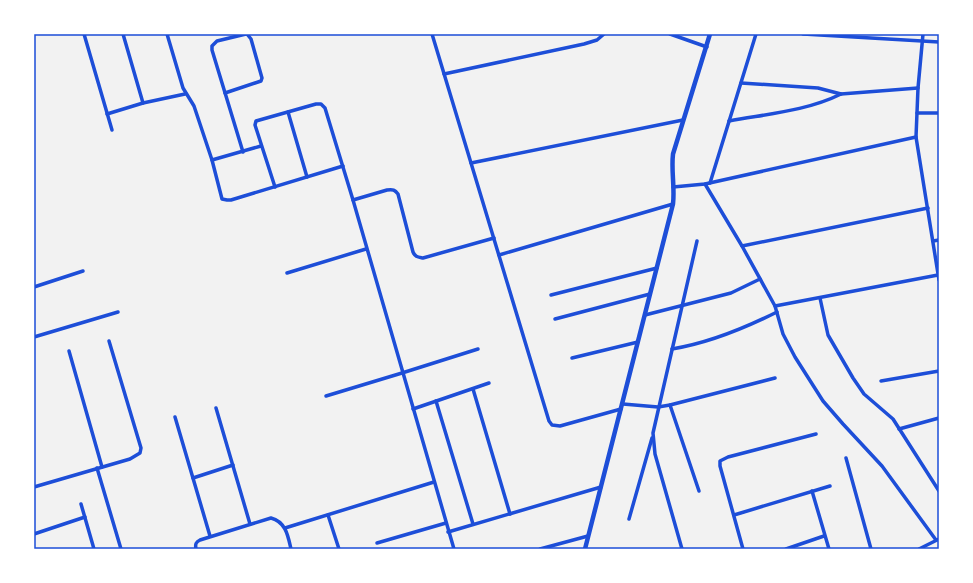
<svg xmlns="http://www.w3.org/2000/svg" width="973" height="583" viewBox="0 0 973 583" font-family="Merriweather,serif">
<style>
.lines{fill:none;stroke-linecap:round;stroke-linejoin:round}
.minor{stroke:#1d4ed8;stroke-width:3.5}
.tertiary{stroke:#1d4ed8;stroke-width:4.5}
.neatline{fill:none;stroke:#1d4ed8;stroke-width:1.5}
</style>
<rect width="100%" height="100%" fill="#f2f2f2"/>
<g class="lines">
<g class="minor">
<polyline points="84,34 112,130"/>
<polyline points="123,34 143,103"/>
<polyline points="167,34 183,88 194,106 212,160 222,199 227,200 231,200 343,166"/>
<polyline points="432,34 549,421 552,425 560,426 621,409"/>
<polyline points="670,34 707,47"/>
<polyline points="803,34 939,42"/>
<polyline points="923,34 918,88 916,137 939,280"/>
<polyline points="444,74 584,44 597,40 604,34"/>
<polyline points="741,83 818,88 841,94"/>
<polyline points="225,93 261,81 262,78 251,39 247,34"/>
<polyline points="288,112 307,177"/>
<polyline points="917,113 939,113"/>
<polyline points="107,114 143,103 185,94"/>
<path d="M729 121C766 114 807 111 841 94L918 88"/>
<polyline points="243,152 212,50 212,46 217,41 246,34"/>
<polyline points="212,160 261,146"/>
<polyline points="471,163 683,120"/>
<polyline points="710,183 756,34"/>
<polyline points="705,184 742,246 775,306 783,334 795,357 823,401 843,424 882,466 936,540"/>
<polyline points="275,187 255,125 256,121 316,104 321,104 325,108 353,200 454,549"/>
<polyline points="673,187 705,184 916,137"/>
<path d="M353 200 387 190C393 189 395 190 398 194L413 252C415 257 418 257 423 258L494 238"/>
<polyline points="933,241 939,240"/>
<polyline points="742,246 928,208"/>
<polyline points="499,255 673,204"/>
<polyline points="287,273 366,249"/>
<polyline points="34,287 83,271"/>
<polyline points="551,295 657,268"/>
<polyline points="820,298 828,335 853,378 864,394 893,419 939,491"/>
<polyline points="775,306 938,275"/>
<polyline points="645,315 731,293 760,279"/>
<polyline points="555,319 650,294"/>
<polyline points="34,337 118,312"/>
<path d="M672 349C709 343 743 329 777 312"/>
<polyline points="69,351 102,467"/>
<polyline points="572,358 638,342"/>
<polyline points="881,381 939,371"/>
<polyline points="473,389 510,514"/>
<polyline points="326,396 402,373 478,349"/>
<polyline points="436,401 473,524"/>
<polyline points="623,404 658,407 670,405 775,378"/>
<polyline points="670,405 699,491"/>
<polyline points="216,408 250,524"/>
<polyline points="413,409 489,383"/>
<polyline points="175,417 210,536"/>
<polyline points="899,429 939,418"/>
<polyline points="846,458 871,549"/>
<polyline points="97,468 121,549"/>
<polyline points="193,478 233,465"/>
<polyline points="34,487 130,459 140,453 141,448 109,341"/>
<polyline points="812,491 829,549"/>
<polyline points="81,504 94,549"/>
<polyline points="328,515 339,549"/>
<polyline points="734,515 830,486"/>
<polyline points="629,519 652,438"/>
<polyline points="285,528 434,482"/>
<polyline points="448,532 601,487"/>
<polyline points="34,534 85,517"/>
<polyline points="377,543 446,523"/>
<path d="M196 549C195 544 196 542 200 540L271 518C286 522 288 536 291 549"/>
<polyline points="540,549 588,536"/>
<polyline points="682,549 655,454 653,433 697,241"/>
<polyline points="743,549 720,466 720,461 728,457 816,434"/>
<polyline points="786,549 824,536"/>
<polyline points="919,549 939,539"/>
</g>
<path class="tertiary" d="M585 549 673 204C675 187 671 171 673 154L710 34"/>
</g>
<rect width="973" height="583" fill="none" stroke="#ffffff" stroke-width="70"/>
<rect x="35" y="35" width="903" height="513" class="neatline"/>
</svg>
